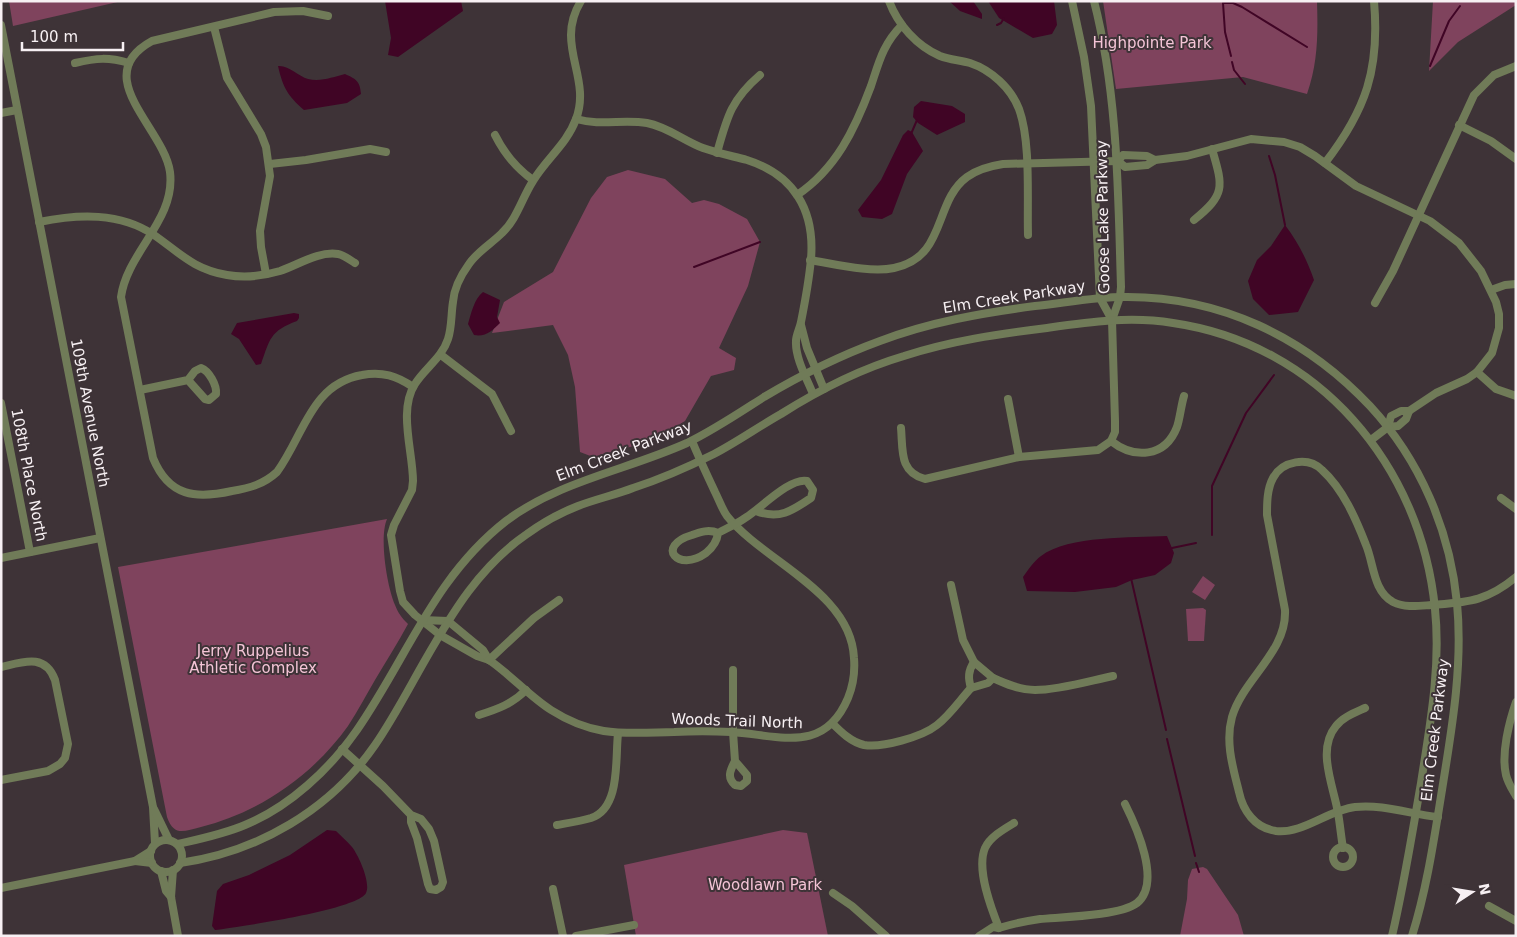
<svg xmlns="http://www.w3.org/2000/svg" width="1517" height="937" viewBox="0 0 1517 937" font-family="'DejaVu Sans',sans-serif">
<style>
.green{fill:#7f435d}
.water{fill:#400525}
.lines{fill:none;stroke-linecap:round;stroke-linejoin:round}
.stream{stroke:#400525;stroke-width:2}
.minor{stroke:#707b58;stroke-width:8}
.labels{text-anchor:middle;dominant-baseline:central;stroke-width:4;stroke-linejoin:round;paint-order:stroke}
.park-label{font-size:15px;fill:#f4c4d6;stroke:#3e3337}
.street-label{font-size:15px;fill:#f7f0f3;stroke:#3e3337}
</style>
<rect width="100%" height="100%" fill="#3e3337"/>
<g class="green">
<polygon points="9,1 122,1 13,26"/>
<path d="M1103 1H1317C1318 34 1318 63 1307 94L1243 77 1116 89Z"/>
<polygon points="1433,1 1516,1 1516,5 1458,42 1429,71"/>
<polygon points="628,170 665,179 692,203 704,200 719,204 747,219 760,242 748,286 719,348 736,358 734,370 711,376 685,421 652,441 593,457 580,452 575,387 568,355 553,325 492,333 504,302 553,272 591,198 607,177"/>
<path d="M387 519C379 538 387 586 395 605 398 613 402 618 408 624 398 643 386 661 375 680 366 695 358 711 348 726 312 776 260 812 201 827 184 831 174 837 167 817L118 567Z"/>
<polygon points="1203,576 1215,585 1205,600 1192,592"/>
<polygon points="1203,608 1206,610 1204,641 1188,641 1186,609"/>
<polygon points="783,830 807,833 828,936 636,936 624,865"/>
<polygon points="1203,867 1207,869 1238,915 1244,936 1180,936 1187,899 1188,880 1192,869"/>
</g>
<g class="water">
<polygon points="385,1 461,1 463,11 398,57 388,55 391,38"/>
<polygon points="949,1 973,1 982,14 982,19 960,11"/>
<polygon points="988,1 1054,1 1057,25 1052,34 1033,38 999,18"/>
<path d="M278 66C289 65 298 76 308 79 321 82 333 77 345 74 356 79 360 81 361 94L347 103 304 110C288 96 283 88 278 66Z"/>
<polygon points="921,101 952,106 965,114 965,122 937,135 918,123 913,117 914,107"/>
<polygon points="908,130 912,132 923,151 907,174 892,214 882,219 862,217 858,210 881,180 903,135"/>
<path d="M1285 225C1298 242 1307 260 1314 280L1298 312 1269 315 1253 299 1248 281 1257 260 1271 246Z"/>
<path d="M483 292 500 300 497 317 500 323C492 331 486 337 474 335L468 324C471 314 474 299 483 292Z"/>
<path d="M294 313 299 314V318L297 321C270 331 270 339 261 364L256 365 239 339 231 334 237 323Z"/>
<path d="M1167 536 1174 553 1171 563 1155 575 1132 580 1116 587 1075 592 1027 591 1023 577C1028 570 1034 561 1041 556 1069 535 1132 538 1167 536Z"/>
<path d="M327 830 336 831C341 836 347 841 352 847 359 856 371 883 366 893 357 910 238 927 215 930L212 926 217 891 223 884 249 875 290 855Z"/>
</g>
<g class="lines">
<g class="stream">
<polyline points="997,25 1001,23 1004,18"/>
<polyline points="1231,56 1225,32 1223,3 1233,3 1242,7 1307,47"/>
<polyline points="1232,62 1234,70 1245,84"/>
<polyline points="1430,66 1449,21 1460,6"/>
<polyline points="911,134 917,120"/>
<polyline points="1269,156 1275,175 1285,225"/>
<polyline points="694,267 760,242"/>
<polyline points="1212,535 1212,486 1246,413 1274,375"/>
<polyline points="1172,548 1196,543"/>
<polyline points="1131,578 1166,730"/>
<polyline points="1167,739 1195,856"/>
<polyline points="1196,863 1199,872"/>
</g>
<g class="minor">
<path d="M581 1C554 45 592 77 576 119 567 144 546 159 533 181 522 198 517 219 502 233 491 244 478 251 469 264 461 275 454 287 453 302 451 314 452 327 448 339 442 358 425 368 415 384 398 410 413 452 413 481L412 490 394 525 391 535 400 591 403 602 415 615 440 635 477 656 489 660C511 675 529 696 551 710 595 738 625 733 674 732 693 731 712 731 731 732 779 735 824 755 848 698 853 686 855 671 854 658 851 592 764 562 727 516 722 509 719 500 715 492 707 475 699 458 692 441"/>
<path d="M889 1C898 25 917 46 940 56 950 60 960 60 970 63 991 70 1011 88 1019 109 1031 142 1027 198 1028 235"/>
<polyline points="1072,1 1084,57 1091,106 1100,298 1112,320"/>
<path d="M328 16 303 11 274 12 152 41C88 76 164 128 170 172 176 220 127 252 121 297L153 458C169 497 196 499 232 491 250 488 264 484 277 472 304 435 311 384 362 375 382 371 397 376 413 387"/>
<polyline points="1,25 153,807 155,843"/>
<polyline points="214,27 227,78 261,134 266,147 270,176 260,231 261,247 266,274"/>
<path d="M75 63C97 58 108 57 129 63"/>
<polyline points="1,113 17,110"/>
<path d="M576 119C601 126 623 119 647 123 668 127 684 141 703 148 717 153 732 156 747 160 794 175 815 210 811 259 809 280 805 302 801 322 800 328 796 335 796 341 795 358 807 379 813 394"/>
<polyline points="1459,125 1491,141 1516,159"/>
<path d="M495 135C504 153 516 168 533 180"/>
<path d="M717 153C727 117 731 100 760 75"/>
<polyline points="1118,161 1125,167 1147,165 1155,160 1187,156 1251,139 1284,142 1300,147 1315,156 1356,186 1430,221 1459,243 1481,271 1496,302 1499,314 1499,328 1492,353 1477,372 1467,379 1436,393 1409,411 1406,419 1398,426 1388,427 1371,440"/>
<polyline points="1118,161 1123,155 1147,156 1155,160"/>
<path d="M1325 163C1366 110 1380 69 1374 1"/>
<polyline points="270,164 306,160 370,149 386,152"/>
<path d="M797 195C836 169 855 129 871 86 879 62 883 44 902 25"/>
<path d="M1194 220C1226 194 1223 187 1212 149"/>
<path d="M39 222C78 214 120 212 154 235 180 253 193 269 227 275 244 278 263 276 280 271 298 265 318 251 338 254 344 255 350 260 355 263"/>
<path d="M810 260C835 264 870 273 894 268 947 257 933 202 967 177 978 169 990 166 1003 164L1118 161"/>
<polyline points="1491,290 1505,285 1516,284"/>
<polyline points="1375,303 1393,271 1474,95 1494,75 1516,66"/>
<polyline points="801,325 807,348 824,389"/>
<polyline points="441,355 492,394 511,431"/>
<polyline points="1477,372 1496,389 1516,396"/>
<path d="M140 390 188 380 195 371 201 368C209 371 217 385 216 394L209 400 205 399 188 380"/>
<polyline points="1008,399 1019,457"/>
<polyline points="1,403 30,552"/>
<polyline points="1388,427 1391,416 1401,411 1409,411"/>
<path d="M901 428C903 450 899 472 925 479L1019 457 1098 450 1111 441 1115 432V421L1112 320 1120 297 1121 287C1118 191 1118 95 1094 1"/>
<path d="M1111 441C1134 459 1165 458 1177 427 1180 418 1181 406 1184 396"/>
<polyline points="1501,498 1516,509"/>
<path d="M718 533C709 529 700 532 692 535 655 546 678 573 706 553 712 548 717 542 718 533 727 528 737 524 745 518 759 510 790 477 807 481L813 490 811 498C792 511 779 520 756 511"/>
<polyline points="1,558 100,538"/>
<polyline points="951,585 963,640 974,662"/>
<polyline points="422,620 448,621 483,650 489,660"/>
<polyline points="489,660 534,618 559,600"/>
<path d="M974 662 993 678 988 683 971 688C968 678 968 671 974 662Z"/>
<path d="M1 667C23 662 45 653 55 680L68 744 65 758 60 764 48 771 1 780"/>
<path d="M733 670V732L735 761 747 775V781L741 786 735 785C726 777 731 769 735 761"/>
<path d="M993 678C1006 684 1020 690 1035 690 1059 690 1089 681 1113 676"/>
<path d="M1516 702C1509 722 1501 754 1506 775 1508 783 1512 789 1516 796"/>
<path d="M479 715C498 709 512 704 526 690"/>
<path d="M832 723C841 732 851 742 864 745 882 748 922 737 937 725 950 715 960 700 971 688"/>
<polyline points="342,749 383,786 411,815 421,819 429,829 434,841 443,882 441,887 436,890 430,889 428,884 417,838 411,822 411,815"/>
<polyline points="154,809 169,840"/>
<path d="M1438 817C1410 814 1383 804 1355 807 1328 810 1303 834 1276 831 1255 828 1243 811 1239 792 1233 768 1225 742 1232 717 1243 679 1287 652 1285 610L1267 515C1267 503 1267 489 1273 478 1282 461 1308 456 1322 470 1343 489 1356 519 1366 545 1374 564 1373 591 1393 602 1405 608 1418 606 1431 605 1467 602 1486 602 1516 577"/>
<path d="M557 825C568 823 581 821 591 818 621 808 615 759 618 734"/>
<circle cx="166" cy="856" r="16"/>
<path d="M178 844C200 839 224 834 245 825 289 807 330 769 357 730 407 658 434 577 506 521 559 481 627 470 687 443 714 430 739 413 764 397 801 375 839 356 880 341 930 322 982 313 1035 306 1064 303 1094 297 1124 297 1220 296 1305 337 1370 406 1420 460 1450 530 1457 603 1463 665 1452 728 1442 790 1434 839 1427 888 1412 936"/>
<circle cx="1343" cy="857" r="10"/>
<path d="M1343 848C1341 836 1340 824 1338 813 1334 787 1316 750 1336 726 1343 717 1354 713 1365 708"/>
<polyline points="151,851 135,861 152,863"/>
<path d="M180 863C258 852 330 810 375 745 393 719 408 690 424 662 452 613 480 566 527 534 542 523 560 513 578 506 596 499 615 495 633 488 661 479 688 467 714 454 737 442 758 427 781 414 819 390 860 369 904 356 950 341 998 334 1047 328 1089 322 1130 316 1173 323 1318 344 1421 465 1435 609 1441 667 1430 725 1421 783 1412 834 1404 885 1392 936"/>
<polyline points="173,870 171,897 178,936"/>
<polyline points="161,871 166,891 171,897"/>
<polyline points="1,888 135,861"/>
<polyline points="553,889 563,936"/>
<polyline points="833,893 852,906 886,936"/>
<polyline points="1489,906 1516,921"/>
<path d="M999 928C991 908 976 869 985 848 990 837 1004 829 1014 823"/>
<polyline points="576,936 634,925"/>
<path d="M979 936 993 927 999 928C1012 924 1026 921 1040 919 1062 917 1120 916 1137 903 1162 883 1136 826 1125 804"/>
</g>
</g>
<g class="labels">
<g class="park-label">
<text x="1152" y="43">Highpointe Park</text>
<text x="253" y="651">Jerry Ruppelius<tspan x="253" dy="17">Athletic Complex</tspan></text>
<text x="765" y="885">Woodlawn Park</text>
</g>
<g class="street-label">
<text transform="translate(1103 217) rotate(-91)">Goose Lake Parkway</text>
<text transform="translate(1014 297) rotate(-9)">Elm Creek Parkway</text>
<text transform="translate(90 413) rotate(79)">109th Avenue North</text>
<text transform="translate(624 451) rotate(-21)">Elm Creek Parkway</text>
<text transform="translate(29 475) rotate(79)">108th Place North</text>
<text transform="translate(737 721) rotate(2)">Woods Trail North</text>
<text transform="translate(1435 730) rotate(-83)">Elm Creek Parkway</text>
</g>
</g>
<rect width="1517" height="937" fill="none" stroke="#f7f0f3" stroke-width="5"/>
<g transform="translate(1472 892) rotate(78)" stroke="#3e3337" stroke-width="4" paint-order="stroke">
<path d="M0-4L9 19L0 12L-9 19Z" fill="#f7f0f3"/>
<text y="-8" font-size="14" font-weight="bold" text-anchor="middle" fill="#f7f0f3">N</text>
</g>
<path d="M22 42v8h101v-8" fill="none" stroke="#f7f0f3" stroke-width="2.5"/>
<text x="30" y="42" font-size="15" fill="#f7f0f3" stroke="#3e3337" stroke-width="4" paint-order="stroke">100 m</text>
</svg>
